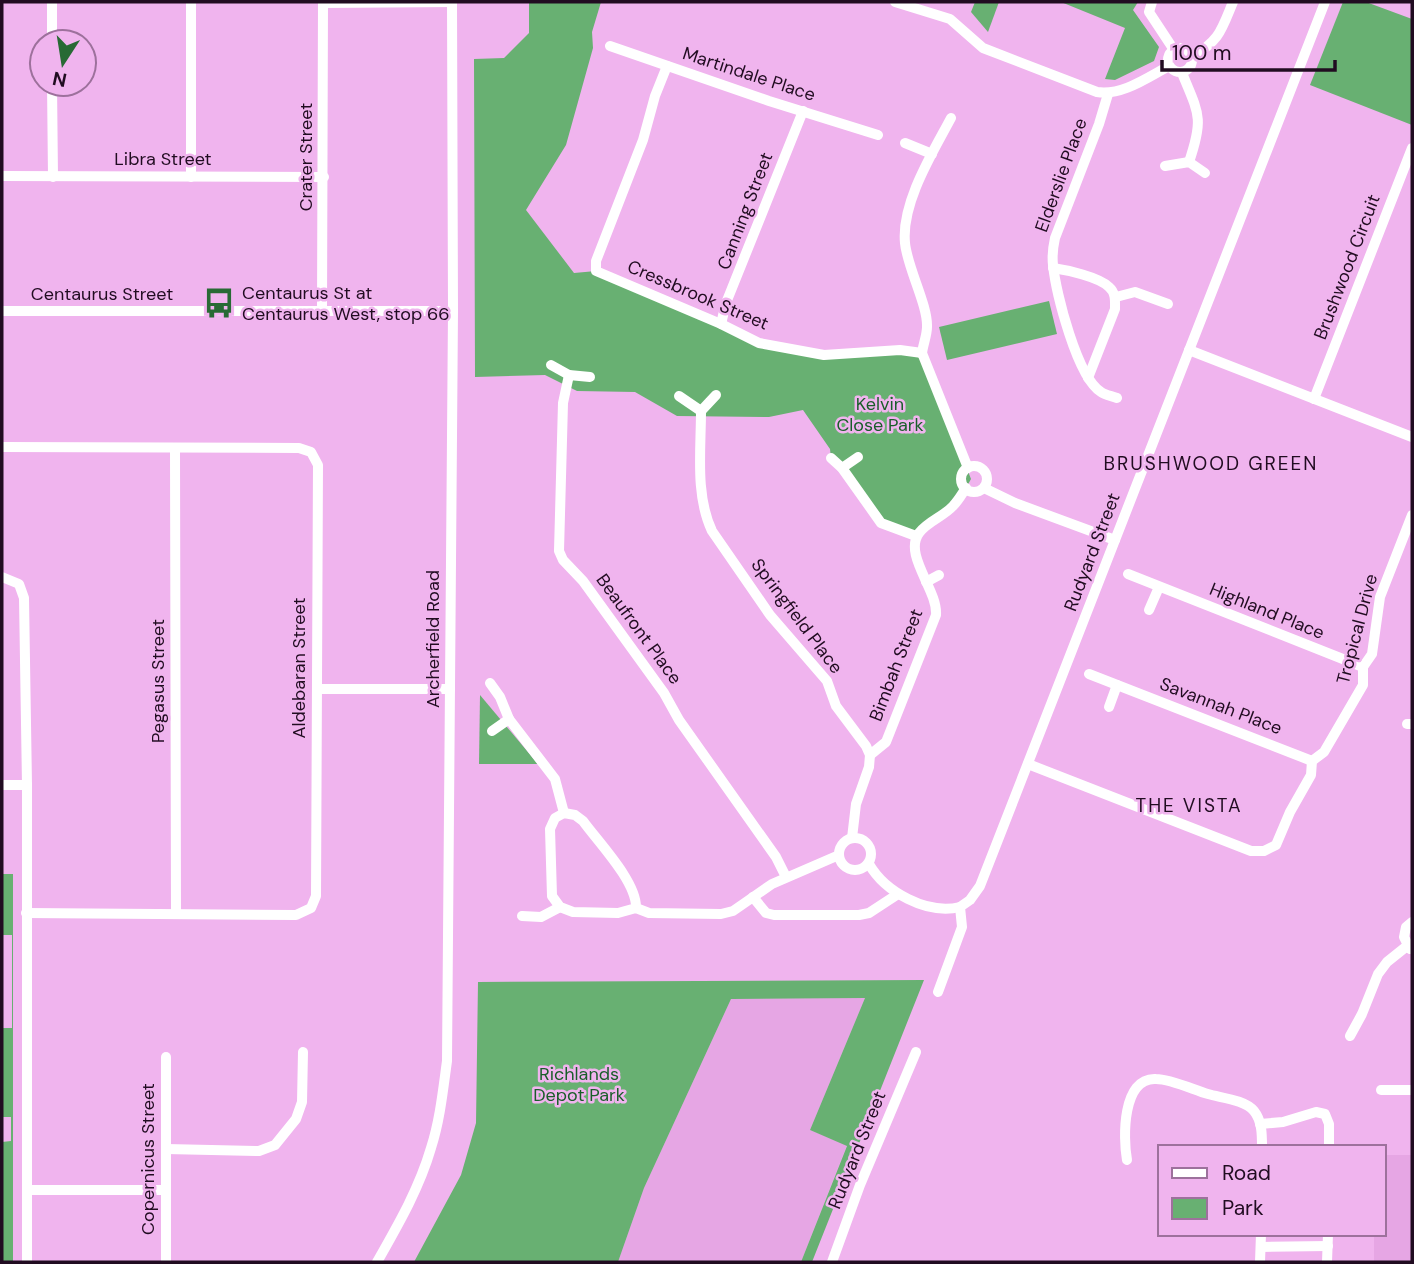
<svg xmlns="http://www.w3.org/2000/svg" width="1414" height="1264" viewBox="0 0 1414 1264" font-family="'DM Sans',sans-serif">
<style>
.built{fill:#e6a6e4}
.green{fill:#68b072}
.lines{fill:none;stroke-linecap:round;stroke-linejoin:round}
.minor{stroke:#fff;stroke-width:10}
.labels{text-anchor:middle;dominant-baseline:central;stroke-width:5;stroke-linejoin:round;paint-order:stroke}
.street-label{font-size:18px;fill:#210c21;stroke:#f0b4ee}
.poi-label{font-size:18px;fill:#210c21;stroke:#f0b4ee;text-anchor:start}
.park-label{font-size:18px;fill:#195e29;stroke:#f0b4ee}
.neighbourhood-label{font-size:19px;letter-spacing:2px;fill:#210c21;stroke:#f0b4ee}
</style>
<rect width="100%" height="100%" fill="#f0b4ee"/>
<g class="built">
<polygon points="865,998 810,1130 847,1145 801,1262 618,1262 644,1188 731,999"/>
<polygon points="1384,1155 1412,1155 1412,1262 1374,1262 1374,1234 1384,1234"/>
</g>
<g class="green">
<polygon points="529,2 601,2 592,32 593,48 566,145 526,210 574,273 596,271 741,335 824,355 922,353 971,479 966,488 916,536 887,527 831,458 830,449 803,410 769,417 677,416 635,392 577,391 545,375 475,377 474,59 504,58 529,33"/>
<polygon points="975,2 999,2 988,32 971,12"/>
<polygon points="1061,2 1138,2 1133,10 1159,47 1154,61 1115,80 1105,79 1125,28"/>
<polygon points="1343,2 1366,2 1412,19 1412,125 1310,85"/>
<polygon points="1049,301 1057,334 947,360 939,327"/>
<polygon points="480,695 538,764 479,764"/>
<polygon points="2,874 13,874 13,1262 2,1262 2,1142 11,1141 11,1117 2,1117 2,1028 12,1028 12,935 2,935"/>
<polygon points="924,980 812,1262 801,1262 847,1146 810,1130 865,998 731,999 644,1188 618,1262 414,1262 461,1175 476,1123 478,982"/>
</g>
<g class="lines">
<g class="minor">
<polyline points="52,2 52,42"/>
<polyline points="191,2 191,177"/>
<path d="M895 2 950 19 983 48 1097 92C1122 96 1148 77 1169 66"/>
<polyline points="1152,2 1149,12 1174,50"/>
<polyline points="323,3 452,2"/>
<polyline points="610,46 769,101 878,135"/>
<circle cx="1180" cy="60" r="12"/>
<path d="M1192 57C1220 40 1221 31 1233 2"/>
<polyline points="667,66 655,96 643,140 596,261 596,271 721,324 759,343 824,355 900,350 922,353"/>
<path d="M1182 73C1199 114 1204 118 1189 162"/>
<polyline points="52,84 53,177"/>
<path d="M1108 94 1099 124 1055 238C1053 247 1052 256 1053 265 1056 293 1077 377 1101 392 1105 395 1112 396 1117 398"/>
<polyline points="905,143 932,154"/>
<polyline points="1165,166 1189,162 1205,173"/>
<polyline points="2,176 324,177"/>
<path d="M1053 268C1067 270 1099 277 1109 287 1116 293 1115 301 1115 309L1088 378"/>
<polyline points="1116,297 1135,292 1168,304"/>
<polyline points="2,311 453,311"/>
<polyline points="322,311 323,2"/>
<polyline points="721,324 726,303 803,111"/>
<polyline points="1189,350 1412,437"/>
<path d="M922 353C923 345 927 335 927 327 928 305 907 267 905 243 901 203 933 152 951 118"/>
<polyline points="922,353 968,468"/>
<polyline points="551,365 569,375 590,377"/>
<polyline points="569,375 563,403 559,551 563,560 583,581 664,693 679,720 776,857 786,877"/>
<polyline points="679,396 701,411 716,395"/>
<polyline points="1314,399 1412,148"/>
<path d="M701 411C701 450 695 495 712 531L770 615 827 681 836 706 866 746 870 755 869 767 856 804 852 838"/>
<polyline points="2,447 299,448 311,452 318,465 316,896 311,908 296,915 26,913"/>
<polyline points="175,448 176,914"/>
<polyline points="831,458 842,468 881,523 916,536"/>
<circle cx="974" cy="479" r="13"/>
<polyline points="842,468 858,457"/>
<polyline points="984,488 1015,503 1115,540"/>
<polyline points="1128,574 1363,667"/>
<polyline points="2,577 19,584 24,598 27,785 27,1262"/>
<polyline points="926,582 939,575"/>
<polyline points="1149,610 1159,587"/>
<polyline points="1089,674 1312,761"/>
<polyline points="490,683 500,697 509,719 555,779 564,813"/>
<polyline points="317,689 450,689"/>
<polyline points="1109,707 1117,685"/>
<polyline points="1407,724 1412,724"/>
<polyline points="492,731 509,719"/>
<path d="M870 755 886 742 936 615C938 590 903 555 919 533 928 521 943 517 953 506 958 501 962 494 966 488"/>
<polyline points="1028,764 1251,851 1264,851 1276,845 1290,812 1311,775 1312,761 1324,752 1363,685 1363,667 1372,654 1380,597 1412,515"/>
<polyline points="2,785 27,785"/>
<circle cx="855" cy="854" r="16"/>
<path d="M869 864C885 892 927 915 960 907"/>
<polyline points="753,897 766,913 774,915 859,915 869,913 898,894"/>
<path d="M636 908C637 882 599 843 583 821L575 815 564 813 555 818 550 829 552 896 560 907 573 912 618 913 636 908 649 913 721 914 733 911 772 884 839 855"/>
<polyline points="522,916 541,917 560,907"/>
<polyline points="1410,949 1404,937 1406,927 1412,922"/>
<polyline points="938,992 962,927 960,907 970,900 980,886 1325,2"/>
<polyline points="1350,1036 1362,1014 1378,974 1387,962 1407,946"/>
<polyline points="166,1057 166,1262"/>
<polyline points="1381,1090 1412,1090"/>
<polyline points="1260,1124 1283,1122 1316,1112 1325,1114 1329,1124 1329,1147"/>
<polyline points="166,1149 259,1151 275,1145 296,1119 302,1102 303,1052"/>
<path d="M1127 1160C1123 1138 1122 1077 1156 1079 1171 1079 1194 1090 1208 1094 1222 1098 1245 1100 1254 1111 1262 1121 1262 1134 1262 1147"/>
<polyline points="27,1190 166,1190"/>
<polyline points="1261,1247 1328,1246"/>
<path d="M377 1262C398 1225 419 1189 431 1148 440 1120 443 1090 447 1061L453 311 452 2"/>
<polyline points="832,1262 860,1185 916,1052"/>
<polyline points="1260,1262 1261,1234"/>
<polyline points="1327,1262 1328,1234"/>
</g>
</g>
<defs>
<g id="bus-bare" transform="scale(2.415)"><path d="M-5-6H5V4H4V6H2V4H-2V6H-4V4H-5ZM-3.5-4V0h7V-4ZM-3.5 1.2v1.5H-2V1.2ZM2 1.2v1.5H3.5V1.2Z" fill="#286a35" stroke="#f0b4ee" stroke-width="2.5" paint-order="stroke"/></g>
</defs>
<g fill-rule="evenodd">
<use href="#bus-bare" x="219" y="303"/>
</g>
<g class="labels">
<g class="street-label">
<text transform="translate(749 74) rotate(18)">Martindale Place</text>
<text transform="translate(306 157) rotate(-90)">Crater Street</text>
<text x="163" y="159">Libra Street</text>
<text transform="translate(1061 175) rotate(-70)">Elderslie Place</text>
<text transform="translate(745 211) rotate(-69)">Canning Street</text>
<text transform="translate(1347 267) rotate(-69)">Brushwood Circuit</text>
<text x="102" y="294">Centaurus Street</text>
<text transform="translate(698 295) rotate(23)">Cressbrook Street</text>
<text transform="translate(1092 552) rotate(-69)">Rudyard Street</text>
<text transform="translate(1267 611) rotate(22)">Highland Place</text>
<text transform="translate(797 616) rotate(53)">Springfield Place</text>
<text transform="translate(639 629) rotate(54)">Beaufront Place</text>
<text transform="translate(1357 629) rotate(-75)">Tropical Drive</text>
<text transform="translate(433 639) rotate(-90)">Archerfield Road</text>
<text transform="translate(896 665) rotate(-69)">Bimbah Street</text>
<text transform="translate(299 668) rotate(-90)">Aldebaran Street</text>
<text transform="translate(158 681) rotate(-90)">Pegasus Street</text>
<text transform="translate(1221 706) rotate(21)">Savannah Place</text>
<text transform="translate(857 1150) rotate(-68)">Rudyard Street</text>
<text transform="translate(148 1159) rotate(-90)">Copernicus Street</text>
</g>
<g class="poi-label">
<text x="242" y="293">Centaurus St at<tspan x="242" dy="21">Centaurus West, stop 66</tspan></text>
</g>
<g class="park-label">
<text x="880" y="404">Kelvin<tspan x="880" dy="21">Close Park</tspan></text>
<text x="579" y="1074">Richlands<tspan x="579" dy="21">Depot Park</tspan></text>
</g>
<g class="neighbourhood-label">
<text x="1211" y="463">BRUSHWOOD GREEN</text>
<text x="1189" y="805">THE VISTA</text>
</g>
</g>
<rect width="1414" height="1264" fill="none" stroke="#210c21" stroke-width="7"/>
<rect x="1158" y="1145" width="228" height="91" fill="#f0b4ee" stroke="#9d719c" stroke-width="2"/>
<rect x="1172" y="1168" width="35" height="10" fill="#ffffff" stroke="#9d719c" stroke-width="2"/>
<text x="1222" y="1180" font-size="21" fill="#210c21">Road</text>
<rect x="1172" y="1198" width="35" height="21" fill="#68b072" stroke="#9d719c" stroke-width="2"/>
<text x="1222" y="1215" font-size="21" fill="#210c21">Park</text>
<g transform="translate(63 63) rotate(192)"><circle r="33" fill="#f0b4ee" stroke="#9d719c" stroke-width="2"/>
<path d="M0-5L12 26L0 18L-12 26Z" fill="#286a35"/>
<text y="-10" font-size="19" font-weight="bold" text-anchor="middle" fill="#210c21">N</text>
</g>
<path d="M1162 60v10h173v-10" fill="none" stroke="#210c21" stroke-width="3.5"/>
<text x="1172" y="60" font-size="21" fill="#210c21" stroke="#f0b4ee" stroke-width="5" paint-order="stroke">100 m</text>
</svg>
